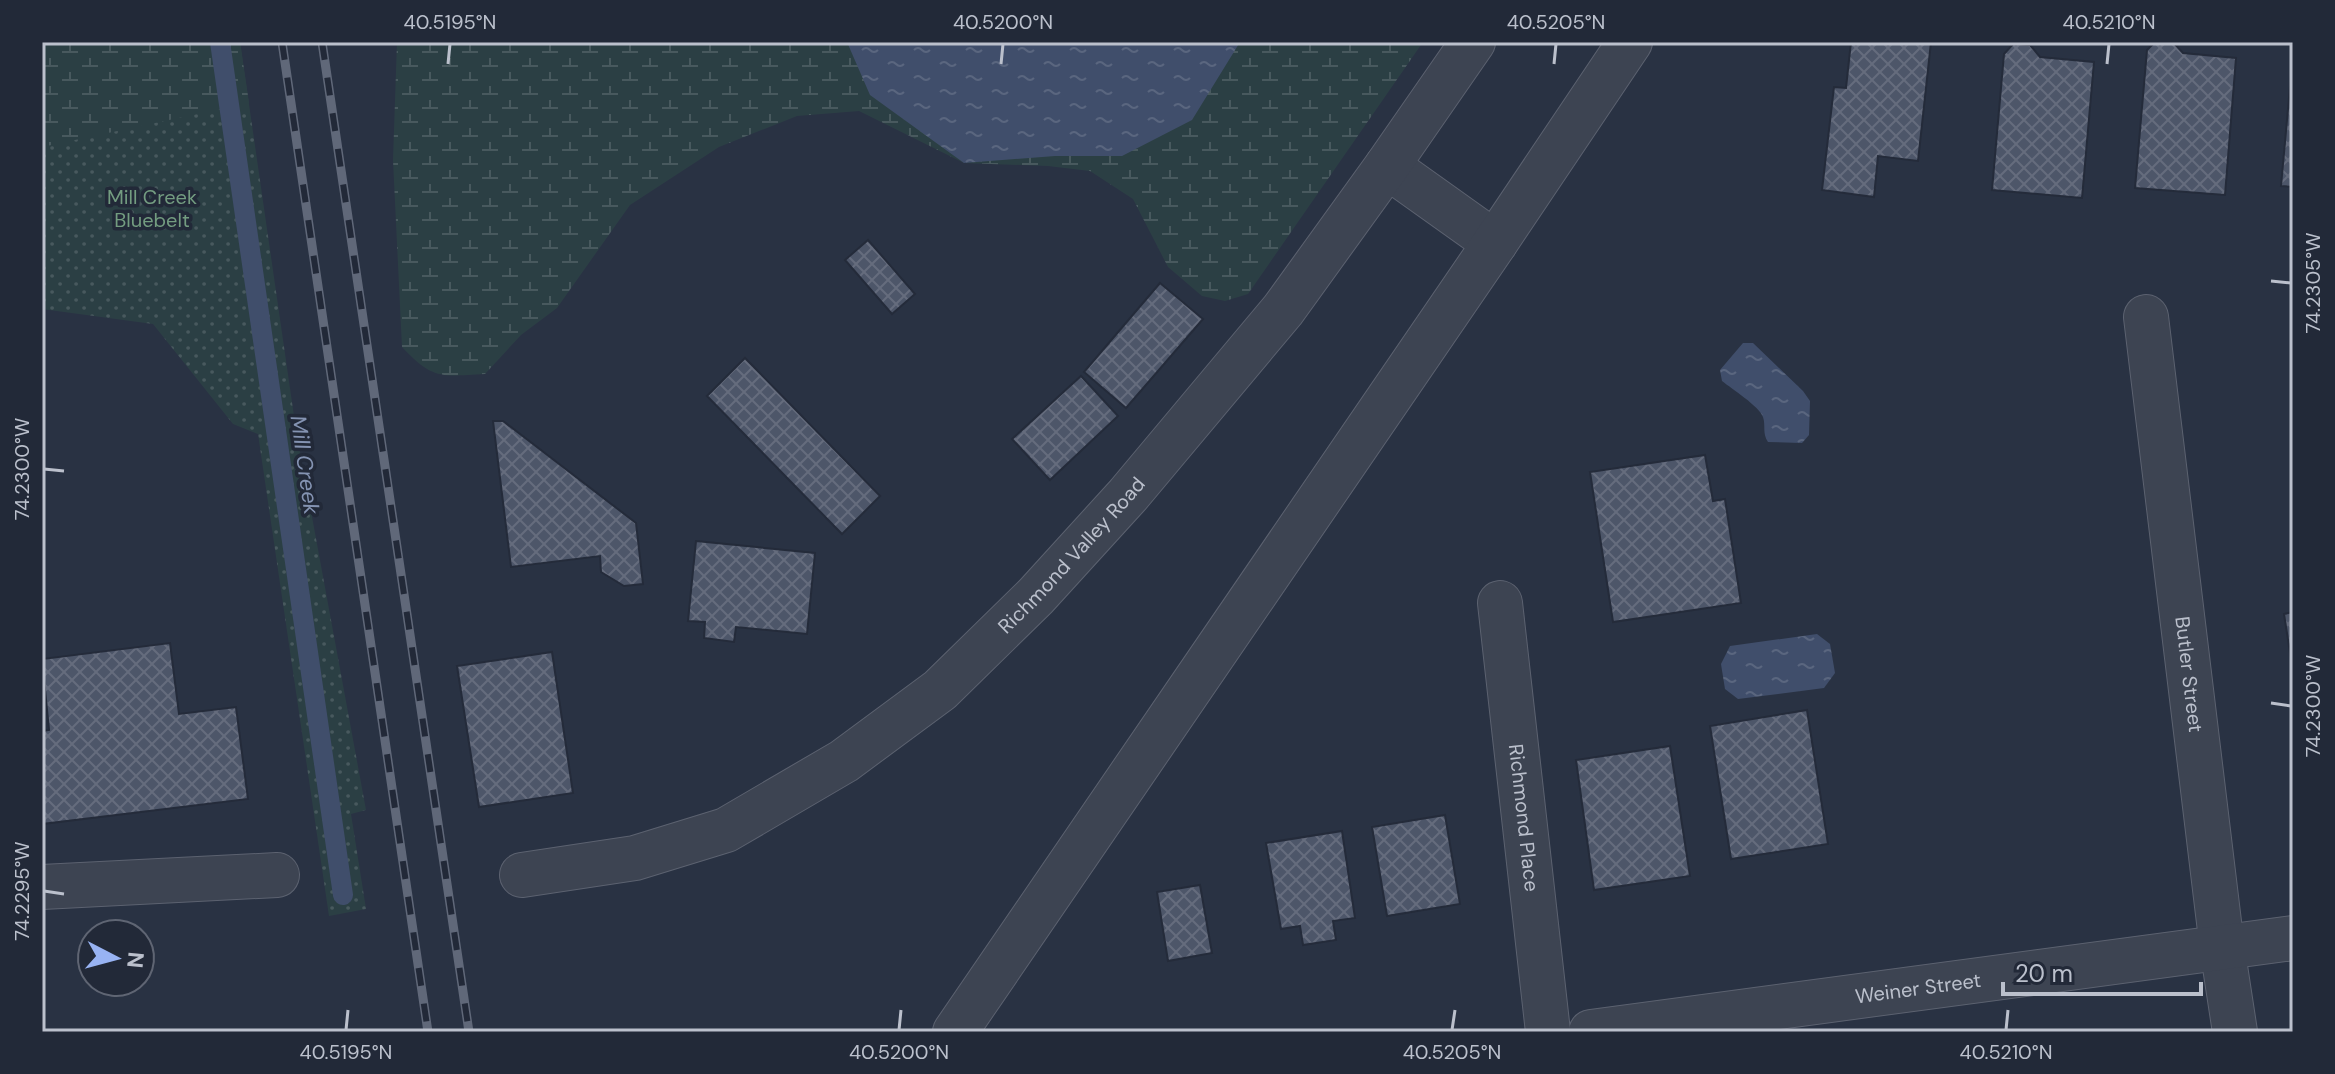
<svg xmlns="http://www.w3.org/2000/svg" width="2335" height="1074" viewBox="0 0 2335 1074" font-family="'DM Sans',sans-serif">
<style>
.grass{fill:url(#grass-dots)}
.wetland{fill:url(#wetland-marsh)}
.water{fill:url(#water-ripples)}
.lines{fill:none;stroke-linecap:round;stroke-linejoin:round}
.stream{stroke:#404e6b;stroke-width:20}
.building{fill:url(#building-cross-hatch);stroke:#242b3a;stroke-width:2}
.minor-casing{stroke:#5c6270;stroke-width:46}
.minor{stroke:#3d4452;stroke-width:44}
.rail-casing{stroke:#606879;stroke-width:9}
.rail{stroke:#222938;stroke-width:6;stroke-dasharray:18;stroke-linecap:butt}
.ticks{fill:none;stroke:#bbc0cc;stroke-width:3}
.labels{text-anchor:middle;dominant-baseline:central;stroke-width:7;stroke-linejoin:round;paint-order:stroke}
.park-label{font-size:20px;fill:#739c80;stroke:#222938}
.street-label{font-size:20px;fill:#bbc0cc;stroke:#222938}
.water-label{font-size:22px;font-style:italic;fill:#8493b2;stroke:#222938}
.neatline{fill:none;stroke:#bbc0cc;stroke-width:3}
.ticks-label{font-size:20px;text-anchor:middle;fill:#bbc0cc}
</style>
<defs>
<pattern id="grass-dots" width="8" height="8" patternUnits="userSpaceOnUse" patternTransform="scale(2)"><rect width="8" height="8" fill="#2b3f44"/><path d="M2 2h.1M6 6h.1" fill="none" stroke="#48595e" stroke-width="1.8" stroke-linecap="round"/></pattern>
<pattern id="wetland-marsh" width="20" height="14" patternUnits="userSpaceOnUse" patternTransform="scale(2)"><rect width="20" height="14" fill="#2b3f44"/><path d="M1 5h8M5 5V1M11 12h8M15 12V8" fill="none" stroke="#48595e"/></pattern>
<pattern id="water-ripples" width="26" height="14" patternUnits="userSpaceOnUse" patternTransform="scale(2)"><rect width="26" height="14" fill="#404e6b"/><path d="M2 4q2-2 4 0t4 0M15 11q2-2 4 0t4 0" fill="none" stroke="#5a667f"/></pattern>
<pattern id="building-cross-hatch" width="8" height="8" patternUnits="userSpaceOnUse" patternTransform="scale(2)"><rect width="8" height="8" fill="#4d5669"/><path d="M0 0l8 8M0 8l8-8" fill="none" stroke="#656c7d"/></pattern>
</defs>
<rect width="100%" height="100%" fill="#293243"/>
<polygon class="grass" points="42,42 240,42 296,430 366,810 351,814 366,909 329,916 258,434 233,424 153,324 42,309"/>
<g class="wetland">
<polygon points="42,42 240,42 249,103 42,147"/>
<path d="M397 42H1423L1248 294 1225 301 1202 296 1168 267 1133 199 1090 171 1048 166 964 163 859 111 797 116 719 147 630 205 557 308 521 335 485 374C442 376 434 381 402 347L393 160Z"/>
</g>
<g class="water">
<polygon points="847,42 1240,42 1192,120 1122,156 1055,156 964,163 870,95"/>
<path d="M1743 343H1753L1803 391 1810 401 1809 435 1802 443 1768 442C1762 433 1766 426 1763 417 1759 406 1732 389 1722 381L1720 370Z"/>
<polygon points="1817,634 1830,644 1835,673 1824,688 1738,699 1725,689 1721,664 1730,646"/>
</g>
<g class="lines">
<polyline class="stream" points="220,42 343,895"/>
</g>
<g class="building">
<polygon points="1851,42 1931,42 1918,161 1878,156 1874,197 1822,190 1834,87 1846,88"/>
<polygon points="2155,42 2173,42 2183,53 2236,58 2225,195 2135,188 2147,50"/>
<polygon points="2013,44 2030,45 2040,57 2094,62 2082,198 1992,190 2004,54"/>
<polygon points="2293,54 2293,187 2281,186"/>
<polygon points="868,240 915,294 892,314 845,260"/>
<polygon points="1160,283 1203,319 1126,408 1084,372"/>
<polygon points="745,358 880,496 842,534 707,396"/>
<polygon points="1081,376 1118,416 1050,480 1012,439"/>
<polygon points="493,421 503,421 636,523 643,584 624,586 601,572 600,556 511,567"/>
<polygon points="1705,455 1713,501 1725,499 1741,603 1613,622 1590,472"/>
<polygon points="696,541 815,553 807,634 736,627 734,642 704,638 705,622 688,621"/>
<polygon points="2293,612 2293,672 2284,614"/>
<polygon points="170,643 179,714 236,707 248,799 42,824 42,731 49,730 42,659"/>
<polygon points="552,652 573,793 479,807 457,666"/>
<polygon points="1807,710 1828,844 1731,859 1710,726"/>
<polygon points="1670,746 1690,876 1594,890 1576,760"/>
<polygon points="1445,815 1460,904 1387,916 1372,827"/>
<polygon points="1342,831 1355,918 1333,921 1336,940 1303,945 1300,926 1281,929 1266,843"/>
<polygon points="1200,885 1212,953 1168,961 1157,892"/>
</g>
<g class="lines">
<g class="minor-casing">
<g id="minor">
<polyline points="1387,166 1495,243"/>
<path id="s1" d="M2146 317 2222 947 2235 1032"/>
<path id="s2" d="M1500 603 1548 1032"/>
<path id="s3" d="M522 875 635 858 726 830 844 761 940 690 1036 596 1128 495 1283 310 1387 166 1473 42"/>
<polyline points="42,887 277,875"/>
<polyline points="955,1032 1495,243 1630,42"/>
<path id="s4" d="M1591 1032 2293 938"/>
</g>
</g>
<use href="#minor" class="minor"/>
<g class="rail-casing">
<g id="rail">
<polyline points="282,42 428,1032"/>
<polyline points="322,42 469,1032"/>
</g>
</g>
<use href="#rail" class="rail"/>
</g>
<path class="ticks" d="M448 64 450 44M1001 64 1003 44M1554 64 1556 44M2107 64 2109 44M2271 281 2291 283M44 469 64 471M2271 703 2291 706M44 891 64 894M346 1030 348 1010M899 1030 901 1010M1452 1030 1455 1010M2006 1030 2008 1010"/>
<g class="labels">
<g class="park-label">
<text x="152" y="197">Mill Creek<tspan x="152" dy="23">Bluebelt</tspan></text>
</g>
<g class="street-label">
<text stroke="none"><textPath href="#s3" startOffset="654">Richmond Valley Road</textPath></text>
<text stroke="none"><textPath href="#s1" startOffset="360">Butler Street</textPath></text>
<text stroke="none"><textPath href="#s2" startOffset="216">Richmond Place</textPath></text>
<text stroke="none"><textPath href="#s4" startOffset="330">Weiner Street</textPath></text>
</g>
<g class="water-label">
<text transform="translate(305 465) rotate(82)">Mill Creek</text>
</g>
</g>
<rect width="2335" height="1074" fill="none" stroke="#222938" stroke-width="88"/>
<g transform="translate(116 958) rotate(96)"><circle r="38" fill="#222938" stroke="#5f6573" stroke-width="2"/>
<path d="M0-6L14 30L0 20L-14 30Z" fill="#98b3f3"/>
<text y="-12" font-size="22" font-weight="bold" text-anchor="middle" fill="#bbc0cc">N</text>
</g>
<path d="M2003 982v12h198v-12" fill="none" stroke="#bbc0cc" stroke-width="4"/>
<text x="2015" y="982" font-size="24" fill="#bbc0cc" stroke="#222938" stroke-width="6" paint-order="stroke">20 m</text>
<rect x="44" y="44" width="2247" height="986" class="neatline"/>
<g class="ticks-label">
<text x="450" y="29">40.5195°N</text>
<text x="1003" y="29">40.5200°N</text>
<text x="1556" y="29">40.5205°N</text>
<text x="2109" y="29">40.5210°N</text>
<text transform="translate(2313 283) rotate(-90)" y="7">74.2305°W</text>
<text transform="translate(22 469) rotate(-90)" y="7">74.2300°W</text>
<text transform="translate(2313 706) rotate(-90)" y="7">74.2300°W</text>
<text transform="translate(22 891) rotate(-90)" y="7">74.2295°W</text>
<text x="346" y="1059">40.5195°N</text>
<text x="899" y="1059">40.5200°N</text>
<text x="1452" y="1059">40.5205°N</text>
<text x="2006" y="1059">40.5210°N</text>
</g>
</svg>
